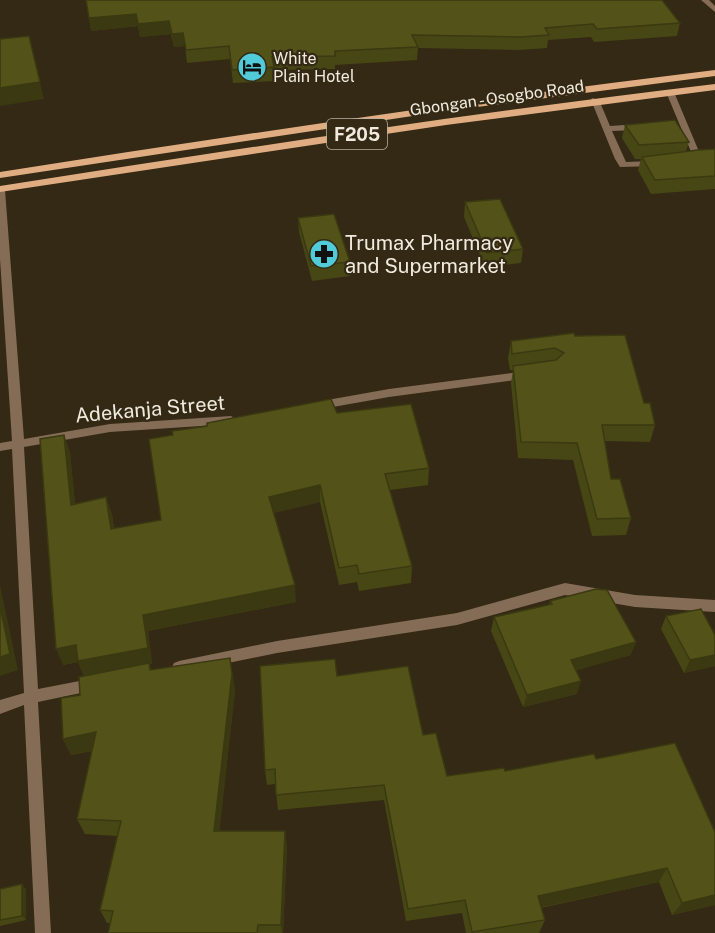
<svg xmlns="http://www.w3.org/2000/svg" width="715" height="933" viewBox="0 0 715 933" font-family="'Public Sans',sans-serif">
<style>
.lines{fill:none;stroke-linecap:round;stroke-linejoin:round}
.lane{fill:#856c57;fill-rule:evenodd}
.street{fill:#856c57;fill-rule:evenodd}
.primary{fill:#e0ad82;fill-rule:evenodd}
.wall{fill:#474715}
.shaded-wall{fill:#3a3911}
.building{fill:#535218;stroke:#3a3911;stroke-width:1.5}
.labels{text-anchor:middle;dominant-baseline:central;stroke-width:4.5;stroke-linejoin:round;paint-order:stroke}
.far-poi-label{font-size:16px;fill:#f1eade;stroke:#332914;text-anchor:start}
.far-street-label{font-size:16px;fill:#f1eade;stroke:#332914}
.shield{fill:#332914;stroke:#b8b0a1;stroke-width:1.5}
.shield-label{font-size:18px;font-weight:bold;fill:#f1eade}
.poi-label{font-size:20px;fill:#f1eade;stroke:#332914;text-anchor:start}
.street-label{font-size:20px;fill:#f1eade;stroke:#332914}
</style>
<rect width="100%" height="100%" fill="#332914"/>
<g class="lines">
<g class="lane">
<path d="M667 90 674 92 700 154C697 160 693 165 686 163L685 161 692 154 666 92Z"/>
<polygon points="592,98 599,100 610,126 638,124 642,127 638,130 612,131 626,162 653,161 657,164 656,166 620,167 615,159 591,100"/>
</g>
<g class="street">
<polygon points="701,0 709,0 715,6 715,12"/>
<polygon points="0,187 5,190 24,439 110,424 231,416 237,420 231,424 110,432 24,447 38,689 95,678 100,679 102,684 100,689 95,690 38,702 51,933 35,933 24,705 0,714 0,700 24,693 12,449 0,451 0,443 12,441 0,259"/>
<polygon points="527,371 531,372 533,375 531,378 389,397 316,410 310,406 316,402 389,389"/>
<polygon points="565,583 635,595 715,600 715,612 635,607 565,595 457,625 277,653 179,673 174,671 172,667 174,663 179,661 277,641 457,613"/>
</g>
<g class="primary">
<path d="M715 70V76L446 111 0 178V172C238 135 476 99 715 70Z"/>
<path d="M715 84V90L446 125 0 192V186C238 149 476 112 715 84Z"/>
</g>
</g>
<g class="wall">
<polygon points="89,18 680,23 677,36 594,42 591,37 548,40 547,48 519,50 418,48 417,60 335,65 335,69 274,70 274,81 233,83 230,59 187,63 185,46 174,47 171,34 140,37 138,26 91,31"/>
<polygon points="625,125 689,142 686,151 715,149 715,189 651,194 638,170 641,159 635,159 622,138"/>
<polygon points="465,202 523,249 521,263 485,267 464,217"/>
<polygon points="298,218 350,262 350,276 312,281 299,232"/>
<polygon points="575,336 644,403 655,425 650,442 605,441 611,479 631,518 626,535 592,536 573,460 518,458 511,383 513,370 510,370 508,358 511,341"/>
<polygon points="337,413 429,468 428,485 390,490 412,566 411,583 359,591 357,582 339,585 320,502 273,513 296,602 148,631 152,664 150,664 151,670 230,658 235,691 219,831 287,845 283,933 108,933 110,923 107,923 100,910 117,836 85,834 77,819 92,751 71,755 63,739 80,695 84,676 78,662 63,665 64,435 70,453 75,504 106,497 112,515 114,528 161,520"/>
<polygon points="550,601 631,655 576,670 577,694 523,707 491,631 494,617 549,605"/>
<polygon points="666,616 715,635 715,666 684,673 661,629"/>
<polygon points="337,676 423,735 447,776 505,771 596,759 715,905 672,915 659,882 541,908 545,920 539,933 466,933 462,913 406,921 384,800 278,810 275,784 267,785 265,770"/>
<polygon points="0,889 26,889 26,920 0,926"/>
</g>
<g class="shaded-wall">
<polygon points="136,14 138,26 91,31 89,18"/>
<polygon points="169,21 171,34 140,37 138,24"/>
<polygon points="183,33 185,46 174,47 172,34"/>
<polygon points="29,36 44,99 0,106 0,88"/>
<polygon points="64,435 70,453 77,522 71,505"/>
<polygon points="320,485 320,502 270,514 269,497"/>
<polygon points="106,497 112,515 116,546 111,529"/>
<polygon points="0,585 18,670 0,676"/>
<polygon points="295,585 296,602 148,631 152,664 150,664 155,680 84,677 78,662 63,665 56,649 143,615"/>
<polygon points="636,642 631,655 568,673 571,660"/>
<polygon points="715,655 715,666 684,673 690,660"/>
<polygon points="230,658 235,691 218,846 214,831"/>
<polygon points="581,681 577,694 523,707 527,695"/>
<polygon points="96,732 103,748 71,755 63,739"/>
<polygon points="285,831 287,845 283,933 282,933 281,925"/>
<polygon points="667,868 659,882 533,909 538,896"/>
<polygon points="22,884 26,889 26,920 22,916"/>
<polygon points="715,895 715,905 672,915 682,903"/>
</g>
<g class="building">
<polygon points="86,0 662,0 680,23 597,29 593,24 545,28 549,35 521,37 412,35 418,47 335,51 335,56 272,57 274,67 232,70 229,46 186,50 183,33 172,34 169,21 138,24 136,14 89,18"/>
<polygon points="29,36 40,82 0,88 0,39"/>
<polygon points="675,120 689,142 639,145 625,125"/>
<polygon points="715,149 715,176 655,180 642,157 698,150"/>
<polygon points="500,199 523,249 487,253 465,202"/>
<polygon points="334,214 350,262 311,266 298,218"/>
<polygon points="574,333 575,336 625,335 644,403 650,403 655,425 602,425 611,479 620,479 631,518 597,519 577,443 521,442 513,366 556,360 564,353 555,348 512,354 511,341"/>
<polygon points="331,399 337,413 411,404 429,468 385,474 412,566 359,574 357,565 339,568 320,485 269,497 295,585 143,615 148,648 78,661 76,645 56,649 40,439 64,435 71,505 106,497 111,529 161,520 149,439 173,435 172,431 207,426 207,423"/>
<polygon points="596,589 607,590 636,642 571,660 581,681 527,695 494,617 552,604 550,601"/>
<polygon points="0,606 10,654 0,657"/>
<polygon points="701,609 715,635 715,655 690,660 666,616"/>
<polygon points="230,658 232,674 214,831 285,831 281,925 258,925 257,933 108,933 113,911 100,910 121,821 77,819 96,732 63,739 61,698 80,695 79,677 149,663 150,670"/>
<polygon points="335,659 337,676 408,666 423,735 436,733 447,776 504,768 505,771 594,754 596,759 675,743 715,832 715,895 682,903 667,868 538,896 545,920 472,932 465,900 408,909 384,785 276,795 275,769 265,770 260,666"/>
<polygon points="22,884 22,916 0,920 0,889"/>
</g>
<defs>
<g id="hotel-disc" transform="scale(1.5)"><circle r="9.5" fill="#52cbd9" stroke="#332914"/><path d="M-6-4.5h1.5V1H6V5H4.5V3h-9V5H-6ZM-4 0a1.8 1.8 0 1 1 3.6 0ZM.5 0V-2.5h3Q6-2.5 6 0Z" fill="#111"/></g>
<g id="pharmacy-disc" transform="scale(1.5)"><circle r="9.5" fill="#52cbd9" stroke="#332914"/><path d="M-2-6h4v4h4v4h-4v4h-4v-4h-4v-4h4Z" fill="#111"/></g>
</defs>
<g fill-rule="evenodd">
<use href="#hotel-disc" x="252" y="67"/>
<use href="#pharmacy-disc" x="324" y="254"/>
</g>
<g class="labels">
<g class="far-poi-label">
<text x="273" y="58">White<tspan x="273" dy="18">Plain Hotel</tspan></text>
</g>
<g class="far-street-label">
<text transform="translate(497 98) rotate(-8)">Gbongan - Osogbo Road</text>
</g>
<rect class="shield" x="327" y="119" width="60" height="30" rx="4.5"/>
<g class="shield-label">
<text x="357" y="134">F205</text>
</g>
<g class="poi-label">
<text x="345" y="243">Trumax Pharmacy<tspan x="345" dy="23">and Supermarket</tspan></text>
</g>
<g class="street-label">
<text transform="translate(150 409) rotate(-5)">Adekanja Street</text>
</g>
</g>
</svg>
